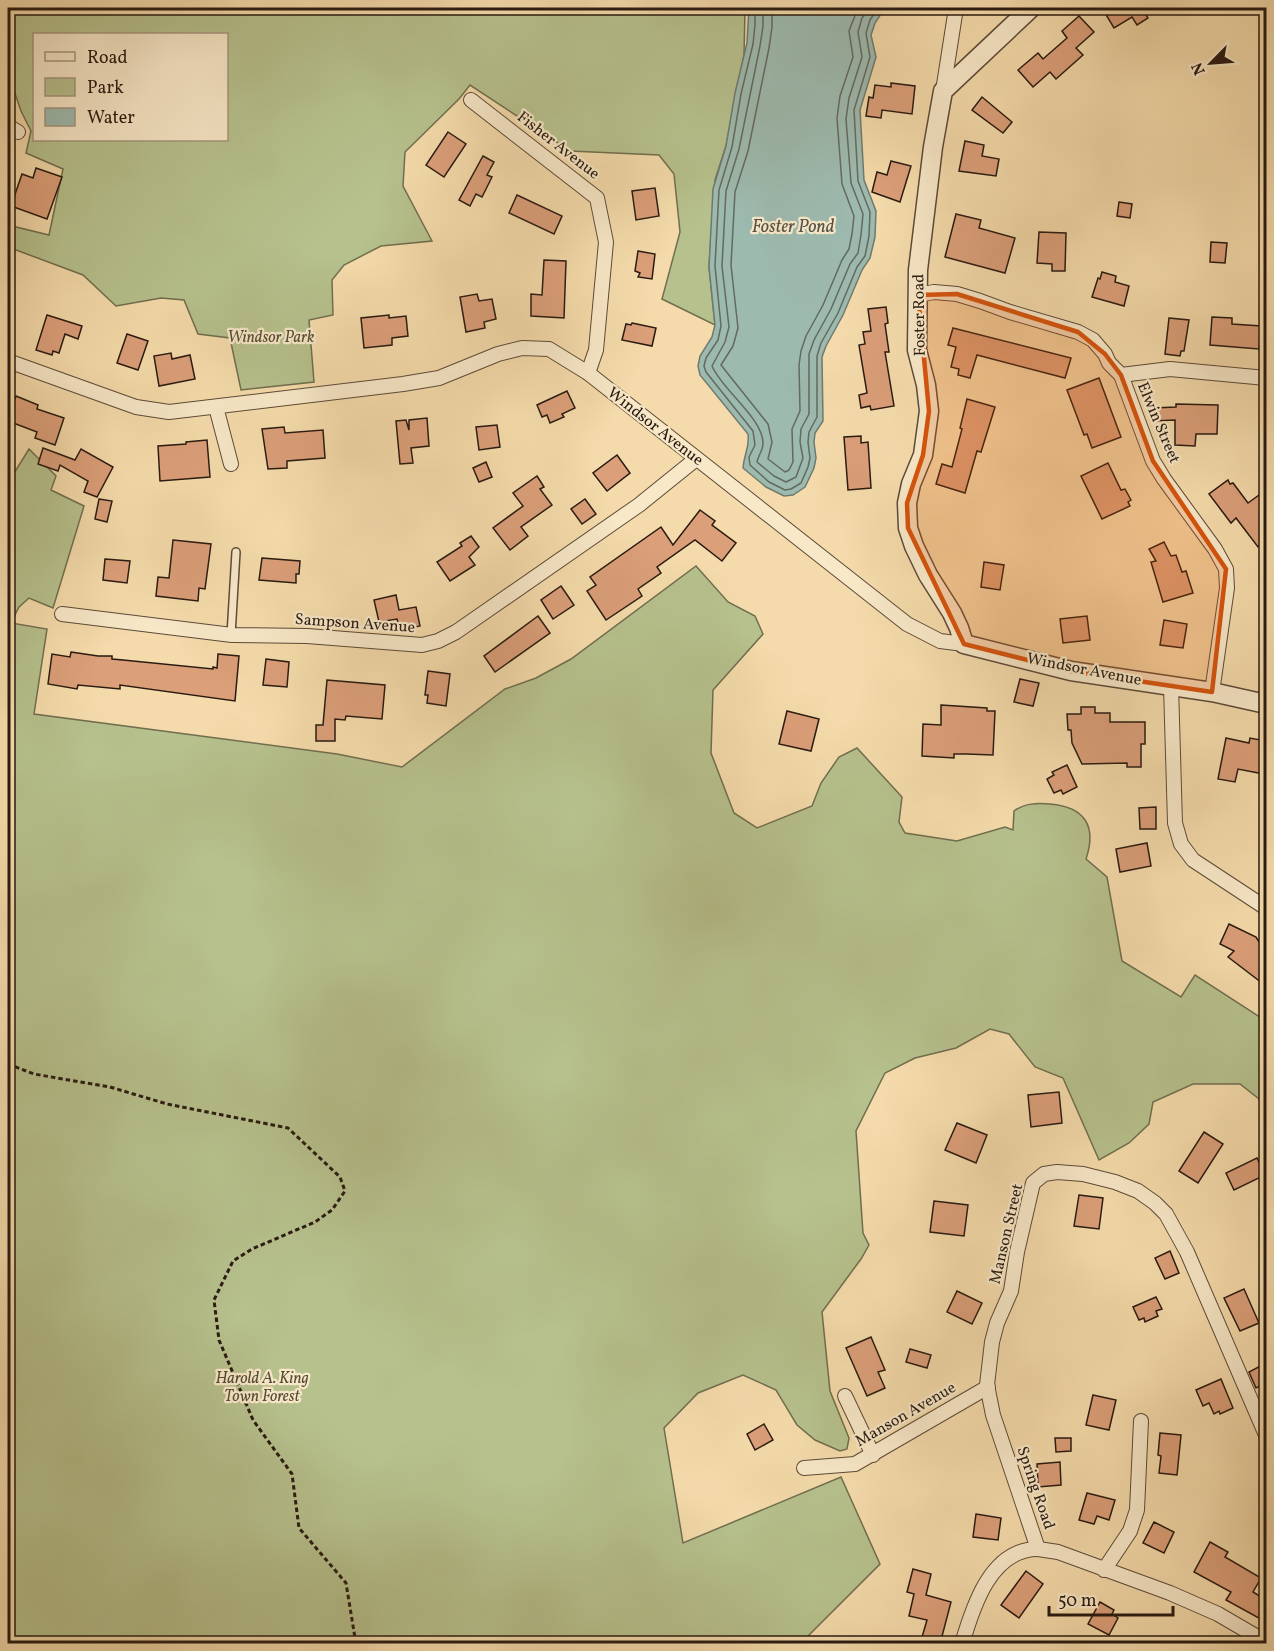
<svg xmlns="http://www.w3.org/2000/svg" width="1274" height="1651" viewBox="0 0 1274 1651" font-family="Vollkorn,serif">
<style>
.green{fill:#b6c18d;stroke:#706e4f;stroke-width:1.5;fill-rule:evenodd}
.water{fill:#9dbaaf;stroke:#6f7a70;stroke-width:1.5}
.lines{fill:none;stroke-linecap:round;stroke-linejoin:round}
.shore{stroke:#636a60;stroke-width:1.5}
.building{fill:#db9f79;stroke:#291a11;stroke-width:1.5}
.service-casing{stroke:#5c4a38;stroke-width:10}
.minor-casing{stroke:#5c4a38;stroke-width:16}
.tertiary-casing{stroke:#5c4a38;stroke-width:21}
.path{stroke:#291a11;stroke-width:3;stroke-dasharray:4.5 3;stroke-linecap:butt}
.service{stroke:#f8e8c8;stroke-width:7}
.minor{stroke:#f8e8c8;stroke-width:14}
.tertiary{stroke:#f8e8c8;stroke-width:18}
.marked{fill:#d5530c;fill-opacity:0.2;stroke:#d5530c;stroke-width:4.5;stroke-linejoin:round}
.labels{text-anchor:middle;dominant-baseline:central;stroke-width:4.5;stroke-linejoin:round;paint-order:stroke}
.street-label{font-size:16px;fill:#291a11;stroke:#f8e8c8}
.park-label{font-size:16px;font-style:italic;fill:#534c36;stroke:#f8e8c8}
.water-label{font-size:18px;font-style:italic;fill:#525248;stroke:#f8e8c8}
</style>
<rect width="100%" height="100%" fill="#f5dbab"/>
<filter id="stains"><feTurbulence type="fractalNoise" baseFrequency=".00333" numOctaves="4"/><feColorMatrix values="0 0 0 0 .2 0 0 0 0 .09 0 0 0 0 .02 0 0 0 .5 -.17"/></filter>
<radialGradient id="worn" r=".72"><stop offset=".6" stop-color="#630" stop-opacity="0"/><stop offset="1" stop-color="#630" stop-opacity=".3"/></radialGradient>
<g class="green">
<path d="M8 8H745L744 55 726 146 715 180 709 267 715 325 662 299 680 232 674 174 659 155 570 151 470 85 459 99 405 152 403 186 432 241 381 246 344 265 332 280 333 315 309 320 314 382 241 390 230 338 198 334 184 300 161 298 116 306 83 275 8 247V225L49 235 63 169 26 153 31 131 21 111 8 73ZM34 34H226V140H34Z"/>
<path d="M29 449 56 476 51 490 84 506 53 608 29 598 19 607 11 623 47 629 34 714 337 754 402 767 505 689 536 678 571 659 696 566 728 602 755 616 763 634 713 690 711 753 734 813 757 828 812 806 821 783 839 757 857 748 902 797 899 822 905 833 957 841 1005 827 1013 830 1014 811C1025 803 1037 803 1050 804 1085 807 1097 826 1086 859L1107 877 1122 961 1181 997 1195 975 1266 1021V1117L1259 1099 1240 1084H1193L1153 1102 1149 1124 1129 1143 1099 1160 1063 1078 1035 1067 1009 1034 990 1029 956 1048 915 1058 885 1073 856 1131 863 1233 869 1245 861 1259 822 1312 830 1391 849 1438 847 1449 840 1451 815 1440 797 1425 776 1390 743 1375 698 1393 664 1428 683 1543 841 1477 880 1564 801 1643H8V483Z"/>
</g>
<path class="water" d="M749 8H885L875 23 871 35 876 57 860 110 864 180 876 211 875 237 870 258 862 270 843 315 826 346 822 357 823 421 815 433 814 442 816 458 814 468 805 487 793 495 784 496 766 487 743 468C744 453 750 448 748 434L700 375 698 366 700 356 712 337 715 325 709 267 713 189 726 146 735 93 747 43Z"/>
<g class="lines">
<g class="shore">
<polyline points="755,8 755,25 753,44 741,94 732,147 719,190 715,266 721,326 718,340 706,358 704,366 706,372 753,431 755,445 749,457 750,465 769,482 785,490 791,489 801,483 808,467 810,458 808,442 809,432 817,417 817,356 821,343 838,313 857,267 865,256 869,236 870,212 858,181 854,110 870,57 866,33 870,20 878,8"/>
<path d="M763 8V26L760 46 739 149 726 191 722 266 729 327 725 342 712 366C722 390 764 419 763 444 763 450 758 456 757 462L774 476 786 482 796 477 803 458 800 442 801 429 809 414V354L814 340 831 309 850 264 858 253 861 235 863 214 851 183 846 119 849 98 862 57 858 32 862 18 869 8"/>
<polyline points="772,8 772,27 769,48 748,151 735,192 731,265 738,328 733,346 721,365 768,424 772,442 768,459 785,472 789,470 793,462 792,429 800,411 799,365 801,351 806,336 823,305 842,260 849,249 852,234 854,216 842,184 837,118 840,96 853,57 849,31 858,8"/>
</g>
</g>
<g class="building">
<polygon points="1102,8 1147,8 1143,10 1148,18 1137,25 1132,17 1114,28"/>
<polygon points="1079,16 1094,32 1076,48 1083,55 1056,79 1050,72 1033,87 1018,70 1038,53 1043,59 1067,38 1062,31"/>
<polygon points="891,83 915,86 912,114 882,110 881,118 866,116 869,97 873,98 875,85 891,87"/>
<polygon points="982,97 1012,122 1003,133 972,110"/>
<polygon points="448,132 466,144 444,177 426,165"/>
<polygon points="965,141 984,145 982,156 999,159 996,176 959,171"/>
<polygon points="483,156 494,162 487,175 492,177 482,197 476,194 470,206 459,200"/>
<polygon points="891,161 911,166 900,202 872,192 877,172 887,175"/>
<polygon points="36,168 62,177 47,219 11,206 22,174 33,178"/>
<polygon points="655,188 659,216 636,220 632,191"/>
<polygon points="517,195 562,216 554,234 509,213"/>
<polygon points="1119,202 1132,204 1130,218 1117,216"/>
<polygon points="956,214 981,220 979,228 1015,238 1005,273 945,257"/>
<polygon points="1039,232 1066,233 1065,271 1052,271 1052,264 1037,263"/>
<polygon points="1211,242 1227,243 1225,263 1210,262"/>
<polygon points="638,251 655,254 652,279 638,277 640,273 635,271"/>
<polygon points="544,260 566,261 564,318 531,316 531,294 542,295"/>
<polygon points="1102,272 1116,276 1115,282 1129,286 1124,306 1092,297 1098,278 1100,279"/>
<polygon points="477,294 479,301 492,299 496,319 484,322 485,328 466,332 460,297"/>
<polygon points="886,307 888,323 885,324 889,352 885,352 894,406 871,410 870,406 861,408 859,395 867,393 859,345 865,344 863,332 871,331 868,309"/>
<polygon points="47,315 82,326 78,339 65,334 59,353 53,351 52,355 36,350"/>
<polygon points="389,315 389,318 406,316 408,336 392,338 392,345 364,348 361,318"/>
<polygon points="1212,317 1232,318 1232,324 1261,326 1259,349 1210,345"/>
<polygon points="1169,318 1189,320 1184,351 1181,351 1180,356 1165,354"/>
<polygon points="632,323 656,328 652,346 622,340 626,324 631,325"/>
<polygon points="953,328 1071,358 1065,378 977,355 970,378 958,375 959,369 951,367 956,347 948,345"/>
<polygon points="127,334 148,341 138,370 117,363"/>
<polygon points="171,353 172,359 190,355 195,379 159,386 154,356"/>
<polygon points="1099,378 1121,437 1092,448 1087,434 1084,435 1067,390"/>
<polygon points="567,391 575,408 562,414 564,417 550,423 547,415 542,417 537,405"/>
<polygon points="16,396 38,405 37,409 64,418 55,445 35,438 37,432 8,421"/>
<polygon points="967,399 995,407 981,452 977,451 965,493 936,484 942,464 952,467 962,429 960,428"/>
<polygon points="1176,404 1218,405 1217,434 1196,434 1195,446 1175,445 1175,420 1153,421 1153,408 1176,407"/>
<polygon points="427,418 429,446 411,448 413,463 400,464 396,421 406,420 409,430 409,420"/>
<polygon points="497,425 500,447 479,450 476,427"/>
<polygon points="284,427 285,433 323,430 325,458 287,461 287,468 268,469 262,429"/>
<polygon points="861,436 861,443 868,442 871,488 848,490 844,437"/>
<polygon points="207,440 210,477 160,481 158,446 186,444 186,442"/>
<polygon points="43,448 75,460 81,449 113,467 97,497 84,492 88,481 60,465 58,471 38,464"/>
<polygon points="617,455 630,473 607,491 593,473"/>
<polygon points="486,462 492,477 479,482 473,468"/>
<polygon points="1108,463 1121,490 1125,489 1131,500 1128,502 1130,506 1102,519 1081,476"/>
<polygon points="537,476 544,487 540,489 552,505 521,527 528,536 510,550 493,528 523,506 513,493"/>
<polygon points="1228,480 1230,484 1233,483 1248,503 1266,490 1266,540 1258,547 1236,518 1231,523 1209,494"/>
<polygon points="99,499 112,501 107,522 95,519"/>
<polygon points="585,499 596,514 582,524 571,509"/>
<polygon points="700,510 715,521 712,525 736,543 722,561 695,540 657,567 661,573 638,589 642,596 606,620 587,591 596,585 590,577 661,527 673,545"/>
<polygon points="471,536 479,547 469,557 475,565 450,581 437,562 462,546 460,543"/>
<polygon points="173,540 211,544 205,589 199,588 198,601 156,596 158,577 169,578"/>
<polygon points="1164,542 1171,556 1176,555 1182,572 1186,571 1193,593 1163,602 1151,562 1156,561 1149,549"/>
<polygon points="262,558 300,561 299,574 296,574 296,583 259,580"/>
<polygon points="105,559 130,561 127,583 103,580"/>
<polygon points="984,562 1004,565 1000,590 981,587"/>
<polygon points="561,586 574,605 553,619 541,600"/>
<polygon points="396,595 399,610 416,607 420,626 400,630 397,619 379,622 374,600"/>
<polygon points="538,616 550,633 495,672 484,656"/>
<polygon points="1087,616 1090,640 1063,643 1060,619"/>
<polygon points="1164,620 1187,624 1183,648 1160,645"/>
<polygon points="71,652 98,656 112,656 112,659 123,660 213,669 213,667 217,668 218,654 239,656 235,701 120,685 120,689 78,685 77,689 48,684 52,654 70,657"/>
<polygon points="266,659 289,662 287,687 263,685"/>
<polygon points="428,671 450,674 446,706 427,703 428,695 425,695"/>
<polygon points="1020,679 1039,683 1033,706 1014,702"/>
<polygon points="327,680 385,685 382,719 346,716 345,720 335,719 335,741 316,741 316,725 323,725"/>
<polygon points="941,705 987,708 987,711 995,711 993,755 966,754 954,754 954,758 922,756 923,724 941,725"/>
<polygon points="1081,707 1095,707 1095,713 1110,713 1110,722 1145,722 1145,744 1141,744 1141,767 1127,767 1127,763 1082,764 1072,743 1071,730 1068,730 1067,714 1081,714"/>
<polygon points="787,711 819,719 811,751 779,744"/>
<polygon points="1226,738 1249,743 1250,738 1266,741 1264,774 1238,769 1235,782 1218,779"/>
<polygon points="1067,765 1077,787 1063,794 1061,790 1054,793 1047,779 1054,775 1052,772"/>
<polygon points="1156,807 1156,829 1140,829 1139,808"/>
<polygon points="1147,843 1151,866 1120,872 1116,849"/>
<polygon points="1229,924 1256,937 1266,953 1266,986 1228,957 1234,951 1220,944"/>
<polygon points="1059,1092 1062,1123 1031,1127 1028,1095"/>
<polygon points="957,1123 987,1135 976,1163 945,1150"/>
<polygon points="1204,1132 1223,1144 1198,1183 1179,1171"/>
<polygon points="1257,1158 1265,1175 1234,1190 1226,1173"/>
<polygon points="1079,1195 1103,1198 1099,1229 1074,1226"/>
<polygon points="934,1201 968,1205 964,1236 930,1232"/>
<polygon points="1170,1251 1179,1273 1165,1279 1155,1258"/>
<polygon points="1244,1289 1259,1323 1240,1331 1224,1298"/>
<polygon points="957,1291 982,1303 972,1324 947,1312"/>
<polygon points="1156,1297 1162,1309 1156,1311 1158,1316 1145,1322 1144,1318 1139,1320 1133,1307"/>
<polygon points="871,1337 885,1370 878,1372 885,1388 867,1396 846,1348"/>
<polygon points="910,1349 931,1355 927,1368 906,1362"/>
<polygon points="1266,1363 1266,1383 1256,1388 1249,1372"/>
<polygon points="1221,1379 1233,1408 1220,1414 1219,1411 1214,1414 1209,1403 1203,1406 1196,1390"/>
<polygon points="1093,1395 1116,1400 1109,1430 1086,1425"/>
<polygon points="764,1424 773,1440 755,1450 747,1434"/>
<polygon points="1160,1433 1181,1435 1177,1475 1159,1473 1161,1456 1158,1455"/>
<polygon points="1055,1438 1071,1438 1071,1451 1056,1452"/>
<polygon points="1060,1462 1061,1485 1038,1487 1037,1464"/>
<polygon points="1087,1493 1115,1500 1109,1520 1097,1516 1094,1524 1079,1520"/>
<polygon points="976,1514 1001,1518 998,1540 973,1537"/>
<polygon points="1154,1522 1174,1532 1164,1553 1143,1543"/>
<polygon points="1210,1542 1228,1552 1225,1557 1261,1578 1253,1592 1266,1600 1266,1622 1226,1600 1231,1592 1194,1572"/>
<polygon points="913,1569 931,1574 926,1595 951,1602 940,1644 920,1644 927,1620 909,1616 914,1594 907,1592"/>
<polygon points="1026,1571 1043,1584 1019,1618 1001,1605"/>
<polygon points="1100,1602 1114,1610 1112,1614 1118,1618 1109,1635 1088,1624"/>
</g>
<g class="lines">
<g class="service-casing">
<polyline id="service" points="231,635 236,552"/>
</g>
<g class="minor-casing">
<g id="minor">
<polyline points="943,91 956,8"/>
<polyline points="471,100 597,198 606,242 596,350 588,373"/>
<polyline points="8,126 18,132"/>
<polyline points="918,295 934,292 957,294 980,301 1010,312 1078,332 1093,340 1105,354 1109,363 1121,375 1153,461 1164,479 1215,549 1226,569 1227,588 1212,692"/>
<polyline points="8,361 136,407 169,412 403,384 439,378 498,354 522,348 549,349 588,373 907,624 940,641 964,644"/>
<polyline points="1121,375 1170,369 1266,378"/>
<polyline points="216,407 231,464"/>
<polyline points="62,614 232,635 307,636 422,645 438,641 456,632 639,505 696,459"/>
<polyline points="1171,686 1175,823 1181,844 1193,860 1266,908"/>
<polyline points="845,1396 873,1455"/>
<polyline points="1266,1435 1187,1252 1166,1214 1155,1203 1138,1191 1115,1182 1083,1174 1057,1172 1044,1174 1033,1183 1017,1252 1011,1291 997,1323 992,1342 987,1385 993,1415 1038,1549 1058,1552 1170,1593 1218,1614 1266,1642"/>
<polyline points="804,1468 855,1464 988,1387"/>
<polyline points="1104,1570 1130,1531 1137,1510 1141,1421"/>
<path d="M962 1644C973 1606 991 1549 1038 1549"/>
</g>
</g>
<g class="tertiary-casing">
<polyline id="tertiary" points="1031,8 943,91 933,147 918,270 917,350 926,385 929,411 923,455 911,484 907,503 908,528 914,546 928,575 952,613 959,628 964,644 1071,671 1212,692 1266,704"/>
</g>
<polyline class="path" points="8,1064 34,1074 110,1087 167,1104 288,1128 340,1177 345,1191 332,1210 315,1222 252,1249 233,1261 214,1300 219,1340 253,1420 292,1474 299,1528 346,1583 356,1644"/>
<use href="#service" class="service"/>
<use href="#minor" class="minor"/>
<use href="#tertiary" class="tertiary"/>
</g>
<path class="marked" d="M957 294 1078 332 1105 354 1121 375 1153 461 1226 569 1212 692 1071 671 964 644 908 528 907 503 923 455 929 411 918 295Z"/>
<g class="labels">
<g class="street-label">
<text transform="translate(558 146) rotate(38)">Fisher Avenue</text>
<text transform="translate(920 315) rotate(-91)">Foster Road</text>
<text transform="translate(1158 423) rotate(67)">Elwin Street</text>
<text transform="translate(655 427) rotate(38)">Windsor Avenue</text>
<text transform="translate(355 624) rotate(4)">Sampson Avenue</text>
<text transform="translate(1084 670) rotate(11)">Windsor Avenue</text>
<text transform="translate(1007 1234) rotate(-77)">Manson Street</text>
<text transform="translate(906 1415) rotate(-30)">Manson Avenue</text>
<text transform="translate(1035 1488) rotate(71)">Spring Road</text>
</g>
<g class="park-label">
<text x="271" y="338">Windsor Park</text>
<text x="262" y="1379">Harold A. King<tspan x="262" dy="18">Town Forest</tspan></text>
</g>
<g class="water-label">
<text x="793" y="227">Foster Pond</text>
</g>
</g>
<rect width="1274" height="1651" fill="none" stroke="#f5dbab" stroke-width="30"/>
<rect x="9" y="9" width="1256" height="1633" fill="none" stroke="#291a11" stroke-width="3"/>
<rect x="15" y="15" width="1244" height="1621" fill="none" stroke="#291a11" stroke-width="1.5"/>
<rect x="33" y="33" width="195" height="108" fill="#f8e8c8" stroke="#a5967f" stroke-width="1.5"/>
<rect x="45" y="52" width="30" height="9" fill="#f8e8c8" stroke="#a5967f" stroke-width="1.5"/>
<text x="87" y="63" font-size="18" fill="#291a11">Road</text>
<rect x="45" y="78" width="30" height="18" fill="#b6c18d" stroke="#a5967f" stroke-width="1.5"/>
<text x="87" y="93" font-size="18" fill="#291a11">Park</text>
<rect x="45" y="108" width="30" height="18" fill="#9dbaaf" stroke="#a5967f" stroke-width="1.5"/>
<text x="87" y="123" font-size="18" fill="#291a11">Water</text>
<g transform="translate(1211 63) rotate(245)" stroke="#f8e8c8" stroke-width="4.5" paint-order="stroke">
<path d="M0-4.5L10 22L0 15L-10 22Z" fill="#291a11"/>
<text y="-9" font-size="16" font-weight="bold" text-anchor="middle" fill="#291a11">N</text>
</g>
<path d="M1049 1606v9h124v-9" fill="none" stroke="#291a11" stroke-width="3"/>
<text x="1058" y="1606" font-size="18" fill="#291a11" stroke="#f8e8c8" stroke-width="4.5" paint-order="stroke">50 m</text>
<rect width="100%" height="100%" filter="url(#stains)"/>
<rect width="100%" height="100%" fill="url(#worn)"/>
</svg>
